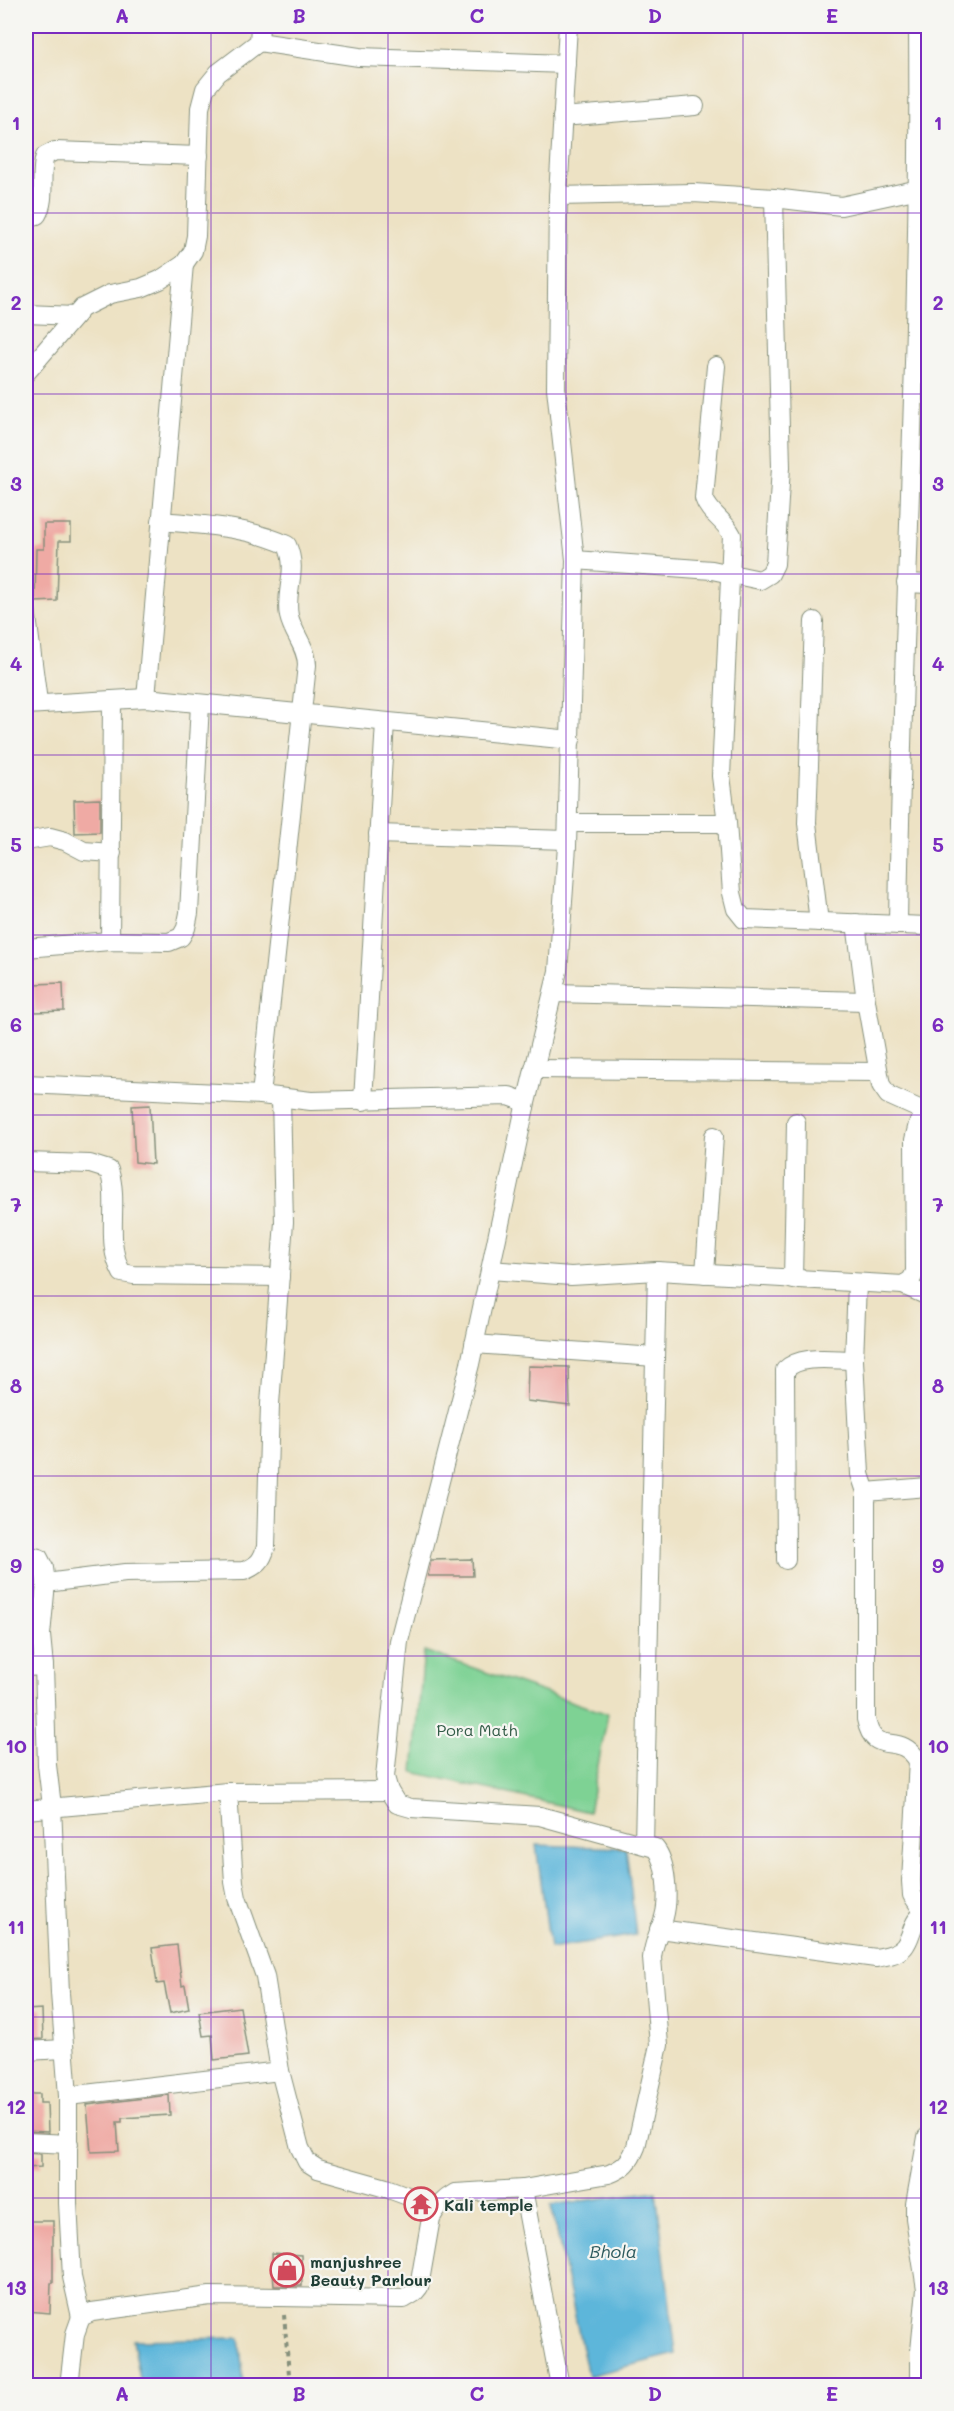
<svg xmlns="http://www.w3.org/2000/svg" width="954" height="2411" viewBox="0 0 954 2411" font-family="Mali,sans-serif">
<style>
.green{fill:#7ed294;stroke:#4e8864;stroke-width:1.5}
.water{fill:#5db6da;stroke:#3e7a87;stroke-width:1.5}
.building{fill:#efaaa4}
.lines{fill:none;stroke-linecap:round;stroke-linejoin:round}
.street-casing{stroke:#86907c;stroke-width:20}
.path{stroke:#86907c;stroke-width:4;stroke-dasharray:4.5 4.5;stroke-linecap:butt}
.street{stroke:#fff;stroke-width:18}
.grid{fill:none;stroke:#7b2cbf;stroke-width:1.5;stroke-opacity:0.55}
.labels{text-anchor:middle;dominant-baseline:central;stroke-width:4.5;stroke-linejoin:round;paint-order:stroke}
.park-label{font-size:16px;fill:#325b47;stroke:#f6f6f2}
.poi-label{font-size:16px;font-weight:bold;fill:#1f3d34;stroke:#f6f6f2;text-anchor:start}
.water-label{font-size:18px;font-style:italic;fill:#2e5b5e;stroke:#f6f6f2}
.neatline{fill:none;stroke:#7b2cbf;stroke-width:2}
.grid-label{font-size:20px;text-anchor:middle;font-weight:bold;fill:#7b2cbf}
</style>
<rect width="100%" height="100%" fill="#f6f6f2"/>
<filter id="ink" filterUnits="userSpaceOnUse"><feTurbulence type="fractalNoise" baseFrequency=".0167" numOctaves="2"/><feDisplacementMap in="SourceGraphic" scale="12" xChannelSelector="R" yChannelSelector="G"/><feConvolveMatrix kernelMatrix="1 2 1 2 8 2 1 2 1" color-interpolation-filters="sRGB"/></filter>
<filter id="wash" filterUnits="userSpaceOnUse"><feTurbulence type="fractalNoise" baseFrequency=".008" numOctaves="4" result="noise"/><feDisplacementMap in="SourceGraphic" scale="24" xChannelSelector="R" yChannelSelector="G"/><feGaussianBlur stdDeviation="1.35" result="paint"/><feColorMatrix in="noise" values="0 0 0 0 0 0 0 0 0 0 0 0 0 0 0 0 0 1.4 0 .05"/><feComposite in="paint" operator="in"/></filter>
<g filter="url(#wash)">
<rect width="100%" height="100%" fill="#ede2c4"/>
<polygon class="green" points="424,1651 608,1714 589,1812 413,1772"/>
<g class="water">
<polygon points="536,1845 626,1848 636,1935 550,1948"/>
<polygon points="656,2191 676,2354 588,2376 551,2205"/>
<polygon points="239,2338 244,2385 141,2385 133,2340"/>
</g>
<g id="blocks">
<g class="building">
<polygon points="44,524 71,524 71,541 59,541 57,601 35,602 36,549 44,549"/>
<polygon points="100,799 100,832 75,833 74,800"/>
<polygon points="63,983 64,1011 35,1012 33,984"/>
<polygon points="150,1105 153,1164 135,1162 132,1106"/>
<polygon points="528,1366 569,1367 570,1406 527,1401"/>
<polygon points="472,1559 473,1576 428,1576 431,1560"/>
<polygon points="177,1945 182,1986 185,1985 189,2009 170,2013 164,1983 157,1984 152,1948"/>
<polygon points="240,2007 248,2056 214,2060 212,2035 203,2036 199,2012"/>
<polygon points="42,2009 43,2039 26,2040 26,2010"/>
<polygon points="26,2094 40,2094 40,2103 47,2103 48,2132 26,2131"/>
<polygon points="169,2095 170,2115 122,2118 122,2122 117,2122 119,2151 91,2152 87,2105"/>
<polygon points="26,2153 41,2154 41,2167 26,2168"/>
<polygon points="29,2221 53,2221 53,2283 51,2283 50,2313 26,2311 26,2261 28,2261"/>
<polygon points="272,2253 301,2255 302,2286 274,2286"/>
</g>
</g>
</g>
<g filter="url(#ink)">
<use href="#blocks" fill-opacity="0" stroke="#86907c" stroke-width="1.5"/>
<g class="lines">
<g class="street-casing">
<g id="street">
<polyline points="259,42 359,57 566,64"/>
<polyline points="562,117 695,106"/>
<polyline points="558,196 693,193 774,198 841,206 919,189"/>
<path d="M26 218 37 215C47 198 39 175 45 156L55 151 199 156"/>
<polyline points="26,314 75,316"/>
<path d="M716 366 704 498C709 514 724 519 732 535L721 776 727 823 732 893 736 909 744 919 928 926"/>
<polyline points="26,373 82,308 110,294 141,288 160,280 184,264 193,251 196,236 200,108 205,89 218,73 259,42 260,26"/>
<path d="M161 521C204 525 248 527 287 545 299 572 284 590 289 616 293 634 307 647 307 665L261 1095"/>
<polyline points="575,560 712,570 760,580 770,574 775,564 781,467 774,198"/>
<polyline points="906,583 928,584"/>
<polyline points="26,609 38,702"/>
<polyline points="814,621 807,823 819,922"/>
<polyline points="146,698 184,264"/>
<polyline points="26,705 146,698 571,740"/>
<polyline points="568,823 727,823"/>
<polyline points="378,834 567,840"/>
<polyline points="26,841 50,837 65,841 84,851 112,853"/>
<polyline points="856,923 866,1001 881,1085 888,1095 928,1113"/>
<path d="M898 925C902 625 921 325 918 26"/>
<polyline points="110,941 112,700"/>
<polyline points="26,948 110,941 169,942 181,937 186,928 189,913 200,704"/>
<polyline points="554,993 866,1001"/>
<polyline points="534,1069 878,1072"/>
<path d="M26 1084 261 1095 311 1101 509 1096 520 1100 525 1107 470 1364 399 1641 385 1777 389 1791 397 1804 411 1808 540 1816 655 1848C667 1862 669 1899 664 1917 660 1931 653 1943 652 1958L659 2045 636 2147C630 2162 624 2168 609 2174L523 2189 455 2193C444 2199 437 2206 431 2218L419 2287 414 2293 404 2299 210 2296 92 2312 81 2317 75 2334 69 2386"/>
<polyline points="363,1101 385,722"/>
<polyline points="525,1107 558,971 567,846 575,560 556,388 558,196 568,26"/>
<path d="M26 1162 90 1164 109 1170C120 1204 104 1241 122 1273L134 1275 280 1277"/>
<polyline points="490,1270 571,1276 657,1271 903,1285 911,1280 915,1272 914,1140 918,1124 928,1113"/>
<polyline points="705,1274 714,1136"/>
<polyline points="793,1280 796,1122"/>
<path d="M857 1284 854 1360 860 1474 866 1492V1719C874 1760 899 1729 918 1761L911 1881 912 1895 924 1913"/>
<polyline points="903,1285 928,1296"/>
<polyline points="474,1344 655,1357"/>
<polyline points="866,1492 928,1487"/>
<polyline points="26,1555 39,1558 44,1568 46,1583 41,1635 44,1666 47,1765 52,1806 60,1993 68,2096 68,2203 72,2277 81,2317"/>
<path d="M786 1560 785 1370C800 1354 833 1360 854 1360"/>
<path d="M46 1583 125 1573 244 1571C258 1565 262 1561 266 1547L270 1404 284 1222 281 1098"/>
<polyline points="26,1667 44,1666"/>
<polyline points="228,1792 234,1882 237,1898 265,1976 280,2071 300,2148 307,2162 318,2169 386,2188 437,2207"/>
<polyline points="26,1810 228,1792 389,1791"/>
<polyline points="644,1844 657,1271"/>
<path d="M659 1929 876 1958C885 1956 897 1955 904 1947 914 1935 910 1918 928 1912"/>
<polyline points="26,2051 64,2049"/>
<polyline points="68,2096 280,2071"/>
<polyline points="26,2142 69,2144"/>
<polyline points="523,2189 560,2386"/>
<polyline points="920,2386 920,2351 926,2289 915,2218 915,2204 927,2137"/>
</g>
</g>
<polyline class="path" points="284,2315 290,2386"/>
<use href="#street" class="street"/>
</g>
</g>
<path class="grid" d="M211 26V2386M388 26V2386M566 26V2386M743 26V2386M26 213H928M26 394H928M26 574H928M26 755H928M26 935H928M26 1115H928M26 1296H928M26 1476H928M26 1656H928M26 1837H928M26 2017H928M26 2198H928"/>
<defs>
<g id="temple-ring" transform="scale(1.725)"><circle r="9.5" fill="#f6f6f2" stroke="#d1495b" stroke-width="1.5"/><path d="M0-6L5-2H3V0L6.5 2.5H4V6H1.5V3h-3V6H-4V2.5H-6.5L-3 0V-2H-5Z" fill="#d1495b"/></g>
<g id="shop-ring" transform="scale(1.725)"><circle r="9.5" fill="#f6f6f2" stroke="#d1495b" stroke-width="1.5"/><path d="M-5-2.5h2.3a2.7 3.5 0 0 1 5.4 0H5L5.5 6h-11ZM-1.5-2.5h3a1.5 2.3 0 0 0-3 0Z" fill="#d1495b"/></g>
</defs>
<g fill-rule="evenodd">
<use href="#temple-ring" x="421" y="2204"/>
<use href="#shop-ring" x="287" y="2270"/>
</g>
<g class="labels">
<g class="park-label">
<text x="477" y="1729">Pora Math</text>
</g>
<g class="poi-label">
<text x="444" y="2204">Kali temple</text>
<text x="310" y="2261">manjushree<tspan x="310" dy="18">Beauty Parlour</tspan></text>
</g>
<g class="water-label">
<text x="613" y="2251">Bhola</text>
</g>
</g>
<rect width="954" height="2411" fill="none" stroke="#f6f6f2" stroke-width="66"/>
<rect x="33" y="33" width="888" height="2345" class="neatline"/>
<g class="grid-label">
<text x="122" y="23">A</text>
<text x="299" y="23">B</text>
<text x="477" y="23">C</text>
<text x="655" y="23">D</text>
<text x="832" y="23">E</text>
<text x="16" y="130">1</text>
<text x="938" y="130">1</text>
<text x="16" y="310">2</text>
<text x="938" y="310">2</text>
<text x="16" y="491">3</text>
<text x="938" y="491">3</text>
<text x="16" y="671">4</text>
<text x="938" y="671">4</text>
<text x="16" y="852">5</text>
<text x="938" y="852">5</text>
<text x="16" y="1032">6</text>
<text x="938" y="1032">6</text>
<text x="16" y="1212">7</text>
<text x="938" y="1212">7</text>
<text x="16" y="1393">8</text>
<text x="938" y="1393">8</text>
<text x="16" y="1573">9</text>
<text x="938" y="1573">9</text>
<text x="16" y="1753">10</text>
<text x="938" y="1753">10</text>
<text x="16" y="1934">11</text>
<text x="938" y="1934">11</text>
<text x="16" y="2114">12</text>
<text x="938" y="2114">12</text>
<text x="16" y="2295">13</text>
<text x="938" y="2295">13</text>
<text x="122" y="2401">A</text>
<text x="299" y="2401">B</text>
<text x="477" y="2401">C</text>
<text x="655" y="2401">D</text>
<text x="832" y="2401">E</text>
</g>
</svg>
